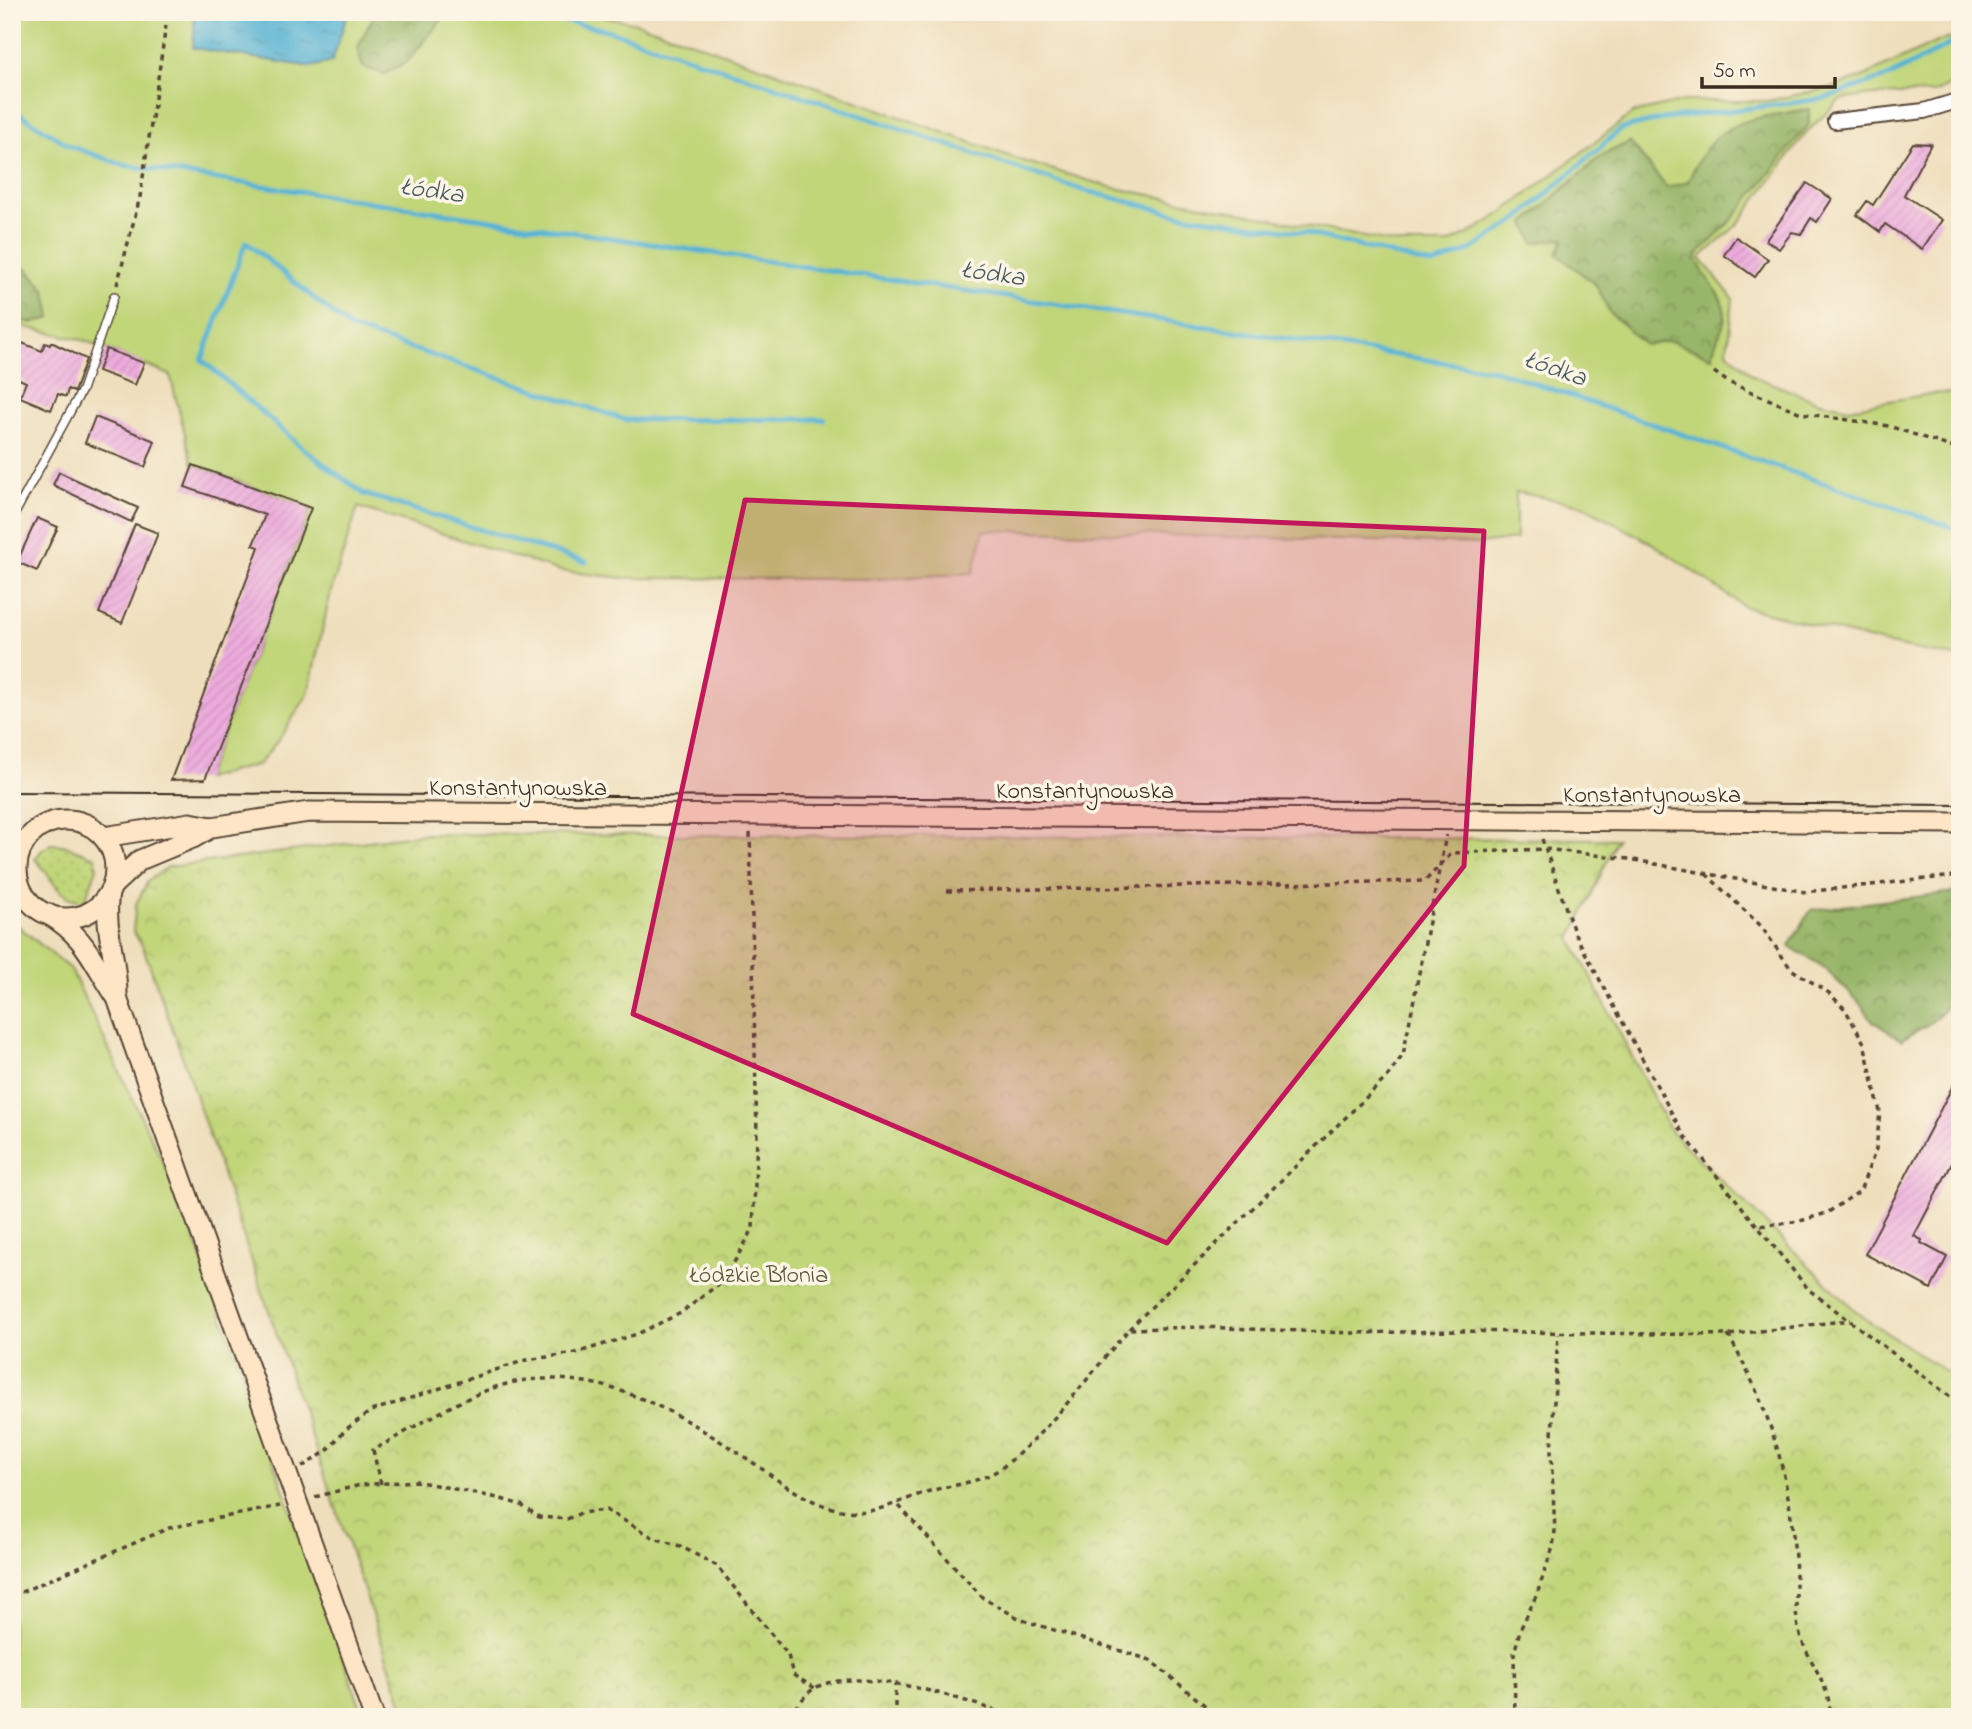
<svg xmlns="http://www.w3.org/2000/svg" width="1972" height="1729" viewBox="0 0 1972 1729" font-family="'Indie Flower',sans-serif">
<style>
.grass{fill:#c1d579;stroke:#7e804c;stroke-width:2}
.forest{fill:url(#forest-crowns);stroke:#6a7044;stroke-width:2}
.park{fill:url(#park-crowns);stroke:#7e804c;stroke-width:2}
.garden{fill:url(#garden-dots);stroke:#7e804c;stroke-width:2}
.water{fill:url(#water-ripples);stroke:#486e79;stroke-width:2}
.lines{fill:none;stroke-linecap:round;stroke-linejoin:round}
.stream{stroke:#56b3d4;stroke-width:5}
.building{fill:url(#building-hatch)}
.lane-casing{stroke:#564536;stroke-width:10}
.street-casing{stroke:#564536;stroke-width:18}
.secondary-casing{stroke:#564536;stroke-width:23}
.path{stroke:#564536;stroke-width:3.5;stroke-dasharray:5 5;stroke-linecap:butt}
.lane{stroke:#fff;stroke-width:7}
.street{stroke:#fff;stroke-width:14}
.secondary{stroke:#fde5c5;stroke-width:19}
.tram{stroke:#3b2a1e;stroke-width:2}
.marked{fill:#c2185b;fill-opacity:0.2;stroke:#c2185b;stroke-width:5;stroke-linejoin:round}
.labels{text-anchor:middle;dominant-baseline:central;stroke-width:7;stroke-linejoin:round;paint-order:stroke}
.street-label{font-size:24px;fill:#3b2a1e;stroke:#fcf5e5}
.park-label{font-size:24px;fill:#5c5535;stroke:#fcf5e5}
.water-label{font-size:26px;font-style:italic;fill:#445a5e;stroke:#fcf5e5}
</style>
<defs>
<pattern id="forest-crowns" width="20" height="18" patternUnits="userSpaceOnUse" patternTransform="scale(1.75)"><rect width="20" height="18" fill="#98b669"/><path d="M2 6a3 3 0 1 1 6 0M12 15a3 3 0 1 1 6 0" fill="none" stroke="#7d9456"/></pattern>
<pattern id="park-crowns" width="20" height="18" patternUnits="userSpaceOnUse" patternTransform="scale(1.75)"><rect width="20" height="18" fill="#c1d579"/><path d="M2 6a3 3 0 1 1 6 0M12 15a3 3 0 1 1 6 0" fill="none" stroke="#a7b768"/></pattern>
<pattern id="garden-dots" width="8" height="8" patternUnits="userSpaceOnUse" patternTransform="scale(1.75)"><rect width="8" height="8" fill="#c1d579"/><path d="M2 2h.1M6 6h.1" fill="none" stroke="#a7b768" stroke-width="1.8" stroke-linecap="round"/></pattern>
<pattern id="water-ripples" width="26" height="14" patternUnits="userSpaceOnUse" patternTransform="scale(1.75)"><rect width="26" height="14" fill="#56b3d4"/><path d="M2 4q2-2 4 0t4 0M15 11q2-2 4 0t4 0" fill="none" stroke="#4892ab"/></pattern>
<pattern id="building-hatch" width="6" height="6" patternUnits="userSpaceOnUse" patternTransform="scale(1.75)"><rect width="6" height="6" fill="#edacdd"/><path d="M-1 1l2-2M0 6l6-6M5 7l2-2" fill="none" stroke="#cc94bd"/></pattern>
</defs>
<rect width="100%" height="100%" fill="#fcf5e5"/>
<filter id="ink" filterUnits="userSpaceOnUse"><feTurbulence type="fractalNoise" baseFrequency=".0143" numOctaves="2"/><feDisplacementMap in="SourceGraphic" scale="14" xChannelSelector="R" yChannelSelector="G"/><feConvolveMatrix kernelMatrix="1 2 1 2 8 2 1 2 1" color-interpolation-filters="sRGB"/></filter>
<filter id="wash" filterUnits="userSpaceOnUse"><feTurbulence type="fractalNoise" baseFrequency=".00686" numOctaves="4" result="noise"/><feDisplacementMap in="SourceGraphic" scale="28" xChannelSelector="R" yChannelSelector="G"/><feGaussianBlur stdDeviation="1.57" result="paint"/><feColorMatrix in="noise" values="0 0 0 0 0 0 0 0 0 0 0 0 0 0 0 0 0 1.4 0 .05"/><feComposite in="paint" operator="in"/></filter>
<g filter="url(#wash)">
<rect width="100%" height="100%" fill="#eedebc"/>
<g class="grass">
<polygon points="12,12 578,12 637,23 687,40 1020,160 1110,187 1400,244 1447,244 1470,233 1505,211 1633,113 1684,101 1767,101 1829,88 1858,79 1939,41 1960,36 1960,81 1933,93 1872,95 1840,100 1807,132 1737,225 1700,258 1733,298 1727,351 1753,376 1816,401 1849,408 1936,393 1960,394 1960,658 1883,643 1745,607 1655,545 1582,505 1516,492 1516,539 1479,544 984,530 973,573 878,579 624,578 560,571 358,507 331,591 308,694 280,738 259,764 205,779 311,508 193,465 170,375 86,341 12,324"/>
<polygon points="12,921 71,970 181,1200 364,1717 12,1717"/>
</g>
<g class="forest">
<polygon points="375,12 448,12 408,61 385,74 363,67 357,49"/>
<path d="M1809 109V124L1733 219 1696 256C1701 277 1724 292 1725 315 1725 328 1713 343 1712 357L1671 341 1645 345 1610 313 1596 285 1557 254 1564 238 1534 243 1525 223 1602 155 1630 142 1667 188 1688 182C1714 117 1748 120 1809 109Z"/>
<polygon points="27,268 46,291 51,318 33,323 12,319 12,269"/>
<path d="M1955 892 1960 895C1960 938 1970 989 1934 1020 1924 1028 1911 1033 1901 1040L1873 1021 1857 1000 1822 966 1789 946 1811 910Z"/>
</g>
<polygon class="park" points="422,834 1617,839 1571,939 1671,1132 1861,1316 1960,1381 1960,1717 407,1717 180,1050 143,947 133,931 136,904 148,881 168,867"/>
<path class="garden" d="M51 844 63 845 95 857 97 868 85 900C56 902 53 875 35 859L42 850Z"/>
<polygon class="water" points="195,12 348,12 332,62 311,67 193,48"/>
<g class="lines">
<g class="stream">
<polyline points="521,12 607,30 1079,189 1181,215 1307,233 1433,265 1471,250 1517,220 1621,129 1663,119 1822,99 1890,76 1954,42 1960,42"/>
<polyline points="12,109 70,146 123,165 1496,370 1960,530"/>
<polyline points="586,562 364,494 304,449 202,360 246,242 350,328 626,420 824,419"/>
</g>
</g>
<g id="blocks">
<g class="building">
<polygon points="1913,143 1931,144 1904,195 1942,220 1922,249 1885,224 1880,232 1857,215 1867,201 1873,205"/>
<polygon points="1807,183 1832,199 1817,222 1811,218 1801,234 1792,232 1779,249 1766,240"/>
<polygon points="1736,237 1768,259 1755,277 1724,255"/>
<polygon points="12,339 42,351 45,343 50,345 51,342 86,359 74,392 68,389 66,397 58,394 51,410 20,397 26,382 12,376"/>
<polygon points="106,349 144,363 135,385 98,371"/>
<polygon points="95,417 155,441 145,467 85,443"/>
<polygon points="193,465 311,508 205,779 171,780 259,547 253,545 265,515 185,487"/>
<polygon points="59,472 138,508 131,522 53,485"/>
<polygon points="37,518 58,527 37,571 17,562"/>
<polygon points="135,524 158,533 122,623 99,613"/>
<polygon points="1960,1072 1960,1148 1914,1236 1922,1240 1921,1243 1947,1257 1931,1289 1865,1254"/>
</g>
</g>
</g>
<g filter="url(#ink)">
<use href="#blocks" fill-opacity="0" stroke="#564536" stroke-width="2"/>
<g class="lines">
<g class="lane-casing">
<polyline id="lane" points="12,519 82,390 114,296"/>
</g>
<g class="street-casing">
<polyline id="street" points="1835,121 1924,111 1960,100"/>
</g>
<g class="secondary-casing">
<g id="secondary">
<circle cx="66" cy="869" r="49"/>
<polyline points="104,837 190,823 212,827"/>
<polyline points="113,885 140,860 193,838 212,827 309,812 1960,823"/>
<path d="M109 893C103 929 118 961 117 998"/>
<path d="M48 914C87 937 93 963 117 998L374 1717"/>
</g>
</g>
<g class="path">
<polyline points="117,285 140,197 168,12"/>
<polyline points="1714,372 1728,382 1801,413 1889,426 1960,450"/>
<polyline points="1542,839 1574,932 1683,1134 1809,1290 1960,1404"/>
<polyline points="1706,874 1761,926 1791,969 1829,993 1845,1009 1864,1043 1880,1112 1876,1149 1860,1191 1827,1213 1800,1221 1759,1226"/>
<polyline points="947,891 1425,881 1452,853 1545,849 1629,859 1805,892 1954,876"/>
<polyline points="1129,1329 1387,1077 1403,1055 1446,835"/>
<path d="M1728 1335C1771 1411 1789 1471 1795 1558 1797 1579 1795 1602 1797 1622 1802 1657 1832 1682 1830 1717"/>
<polyline points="302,1467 327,1451 345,1430 371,1411 526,1360 576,1353 637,1334 681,1313 724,1280 753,1229 757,1137 750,831"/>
<path d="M381 1484 373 1450C419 1426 475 1386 527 1380 614 1371 686 1418 755 1464 783 1484 813 1507 848 1511 879 1515 902 1499 930 1491 955 1484 982 1483 1004 1466 1051 1429 1089 1375 1129 1329L1200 1327 1350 1333 1458 1331 1728 1335 1850 1320"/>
<polyline points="315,1497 360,1485 416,1481 498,1498 521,1505 539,1517 567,1519 581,1513 606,1510 654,1538 680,1546 717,1566 788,1655 793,1675 815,1688"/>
<polyline points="899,1506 983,1598 1022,1620 1150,1660 1219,1717"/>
<polyline points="12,1596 169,1528 280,1506"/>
<path d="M791 1717C794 1709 807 1692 815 1688 858 1664 968 1700 1012 1717"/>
<polyline points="895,1717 895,1685"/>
<polyline points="1515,1717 1514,1654 1520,1630 1537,1594 1553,1547 1555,1531 1551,1452 1558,1334"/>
</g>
<use href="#lane" class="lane"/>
<use href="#street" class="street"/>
<use href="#secondary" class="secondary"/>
<polyline class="tram" points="12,792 1960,805"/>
</g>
</g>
<path class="marked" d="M745 500 1484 531 1464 866 1167 1243 633 1014Z"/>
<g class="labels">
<g class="street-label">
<text x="518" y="789">Konstantynowska</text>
<text x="1085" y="792">Konstantynowska</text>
<text x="1652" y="796">Konstantynowska</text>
</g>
<g class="park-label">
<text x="759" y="1276">Łódzkie Błonia</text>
</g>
<g class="water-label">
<text transform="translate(432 192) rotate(8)">Łódka</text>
<text transform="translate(993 275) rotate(8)">Łódka</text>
<text transform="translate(1555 370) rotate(19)">Łódka</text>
</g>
</g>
<rect width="1972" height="1729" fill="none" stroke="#fcf5e5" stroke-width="42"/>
<path d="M1702 77v10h133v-10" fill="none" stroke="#3b2a1e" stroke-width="3.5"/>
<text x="1713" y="77" font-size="21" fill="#3b2a1e" stroke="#fcf5e5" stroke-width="5" paint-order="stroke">50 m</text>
</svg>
